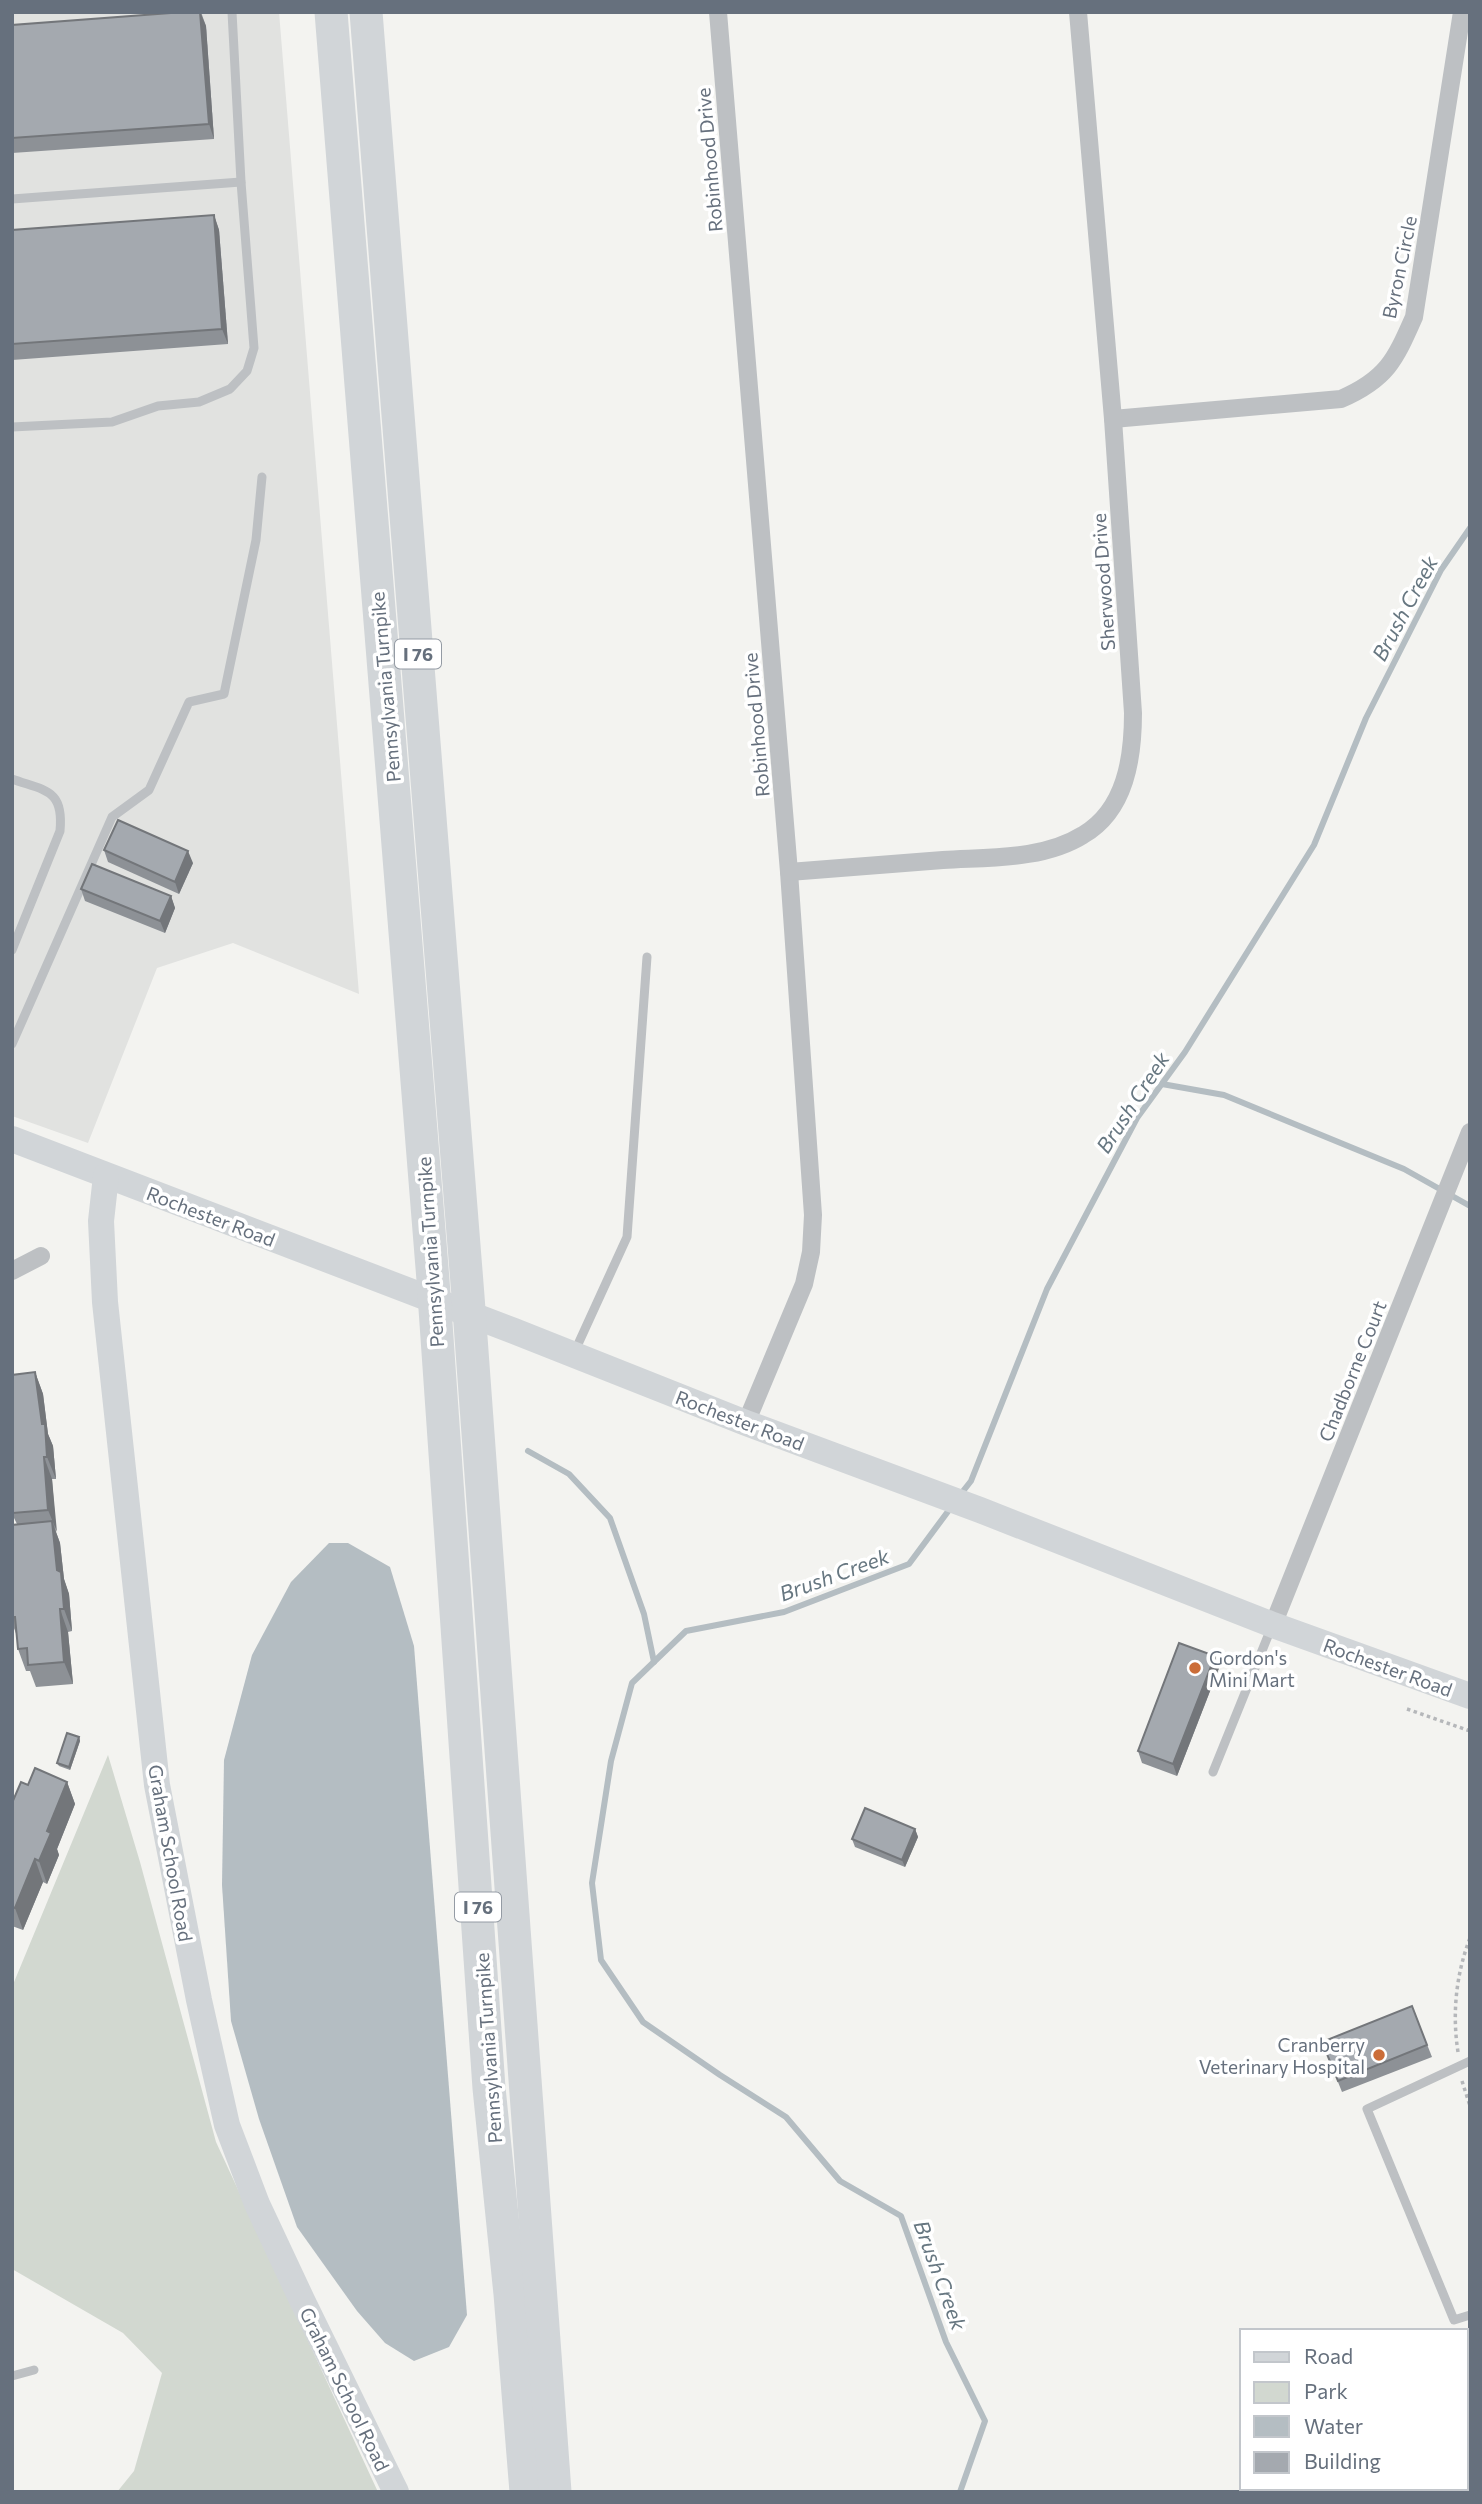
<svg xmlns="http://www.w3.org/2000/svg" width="1482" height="2504" viewBox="0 0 1482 2504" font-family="Commissioner,sans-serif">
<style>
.built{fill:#e1e2e0}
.green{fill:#d2d8d0}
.water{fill:#b4bdc2}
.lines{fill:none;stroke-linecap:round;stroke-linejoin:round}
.stream{stroke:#b4bdc2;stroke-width:6}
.path{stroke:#b5b7ba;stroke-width:3.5;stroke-dasharray:3.5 3.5;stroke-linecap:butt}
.lane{stroke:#bdc0c3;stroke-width:9}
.street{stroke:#bdc0c3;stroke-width:18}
.secondary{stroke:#d1d5d8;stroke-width:26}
.highway{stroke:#d1d5d8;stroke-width:33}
.wall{fill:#8d9196}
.shaded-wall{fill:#73767a}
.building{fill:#a4a9af;stroke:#73767a;stroke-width:2}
.poi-dot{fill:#cb6d38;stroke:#fff;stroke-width:2.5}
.labels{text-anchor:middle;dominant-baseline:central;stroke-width:7;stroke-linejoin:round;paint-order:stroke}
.shield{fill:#fff;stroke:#949ba4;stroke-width:2}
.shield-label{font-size:18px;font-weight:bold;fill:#66707d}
.street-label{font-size:19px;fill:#66707d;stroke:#fff}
.poi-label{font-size:19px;fill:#66707d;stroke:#fff;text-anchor:start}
.water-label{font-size:21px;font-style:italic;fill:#677781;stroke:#fff}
</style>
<rect width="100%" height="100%" fill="#f3f3f0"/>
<polygon class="built" points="12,12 279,12 359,994 233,943 157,968 88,1143 12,1116"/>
<polygon class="green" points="108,1755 140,1862 216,2142 378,2492 117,2492 134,2471 162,2373 123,2333 12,2269 12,1987"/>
<polygon class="water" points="329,1543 348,1543 390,1567 414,1646 467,2315 449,2347 414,2361 385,2343 357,2311 297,2227 259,2119 231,2021 222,1885 224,1760 252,1655 291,1582"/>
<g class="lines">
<g class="stream">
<polyline points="1162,1084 1224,1095 1404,1169 1470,1206"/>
<polyline points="528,1451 569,1474 610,1518 644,1614 654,1662"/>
<polyline points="960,1495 971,1481 1047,1289 1089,1209 1137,1118 1185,1052 1314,845 1366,718 1441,570 1470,528"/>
<polyline points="952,1506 909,1564 784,1612 686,1631 632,1683 611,1761 592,1883 601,1960 643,2022 720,2075 786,2117 840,2181 901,2216 946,2342 985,2421 960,2492"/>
</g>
<g class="path">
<polyline points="1407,1709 1470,1731"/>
<path d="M1458 2052C1452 2014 1456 1974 1470 1938"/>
<polyline points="1462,2081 1470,2106"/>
</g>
<g class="lane">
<polyline points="12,199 241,182"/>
<polyline points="12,427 112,422 158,406 199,402 230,389 247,371 254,348 241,182 232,12"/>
<path d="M12 779C45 791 64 789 60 831L12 950"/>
<polyline points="12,1044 112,817 149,790 189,702 224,694 256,540 262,477"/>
<polyline points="574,1353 627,1237 647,957"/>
<polyline points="1213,1772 1272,1626"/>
<polyline points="1470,2061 1367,2109 1454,2320 1470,2315"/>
<polyline points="12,2376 34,2370"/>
</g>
<g class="street">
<polyline points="718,12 789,872 813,1215 811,1252 804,1284 746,1423"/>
<path d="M1113 419 1341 399C1387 379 1395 360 1414 317L1462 12"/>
<path d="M789 872C840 868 892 864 943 860 989 857 1043 860 1083 835 1126 810 1133 757 1133 713L1113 419 1078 12"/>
<polyline points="12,1271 41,1256"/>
<polyline points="1273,1625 1470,1132"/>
</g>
<g class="secondary">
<polyline points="12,1139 514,1331 746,1423 980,1510 1273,1625 1470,1696"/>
<polyline points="106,1176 101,1221 105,1302 157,1785 199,2000 227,2125 257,2204 302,2300 396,2492"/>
</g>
<g class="highway">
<polyline points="331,12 433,1280 489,2088 510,2294 526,2492"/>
<polyline points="366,12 468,1296 555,2492"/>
</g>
</g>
<g class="wall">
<polygon points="201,12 206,26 214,139 12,153 12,25"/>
<polygon points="214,215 219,230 228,344 12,360 12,230"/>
<polygon points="104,850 193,863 179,894 108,862"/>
<polygon points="81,889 171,896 175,908 165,933 85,901"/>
<polygon points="35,1372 43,1394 48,1434 53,1446 56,1479 52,1479 56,1532 60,1543 64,1579 69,1594 72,1631 68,1632 73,1684 36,1687 30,1671 26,1671 18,1649 17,1636 12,1623 12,1544 13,1544 17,1524 14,1518 12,1518 12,1375"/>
<polygon points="1219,1668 1177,1776 1142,1763 1138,1751"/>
<polygon points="79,1737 80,1741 70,1770 59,1766 57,1763"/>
<polygon points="67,1782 75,1804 57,1849 59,1855 47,1884 43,1882 23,1930 12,1926 12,1803 28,1785"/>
<polygon points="915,1829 918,1837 905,1867 855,1847 852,1839"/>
<polygon points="1412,2006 1432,2057 1342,2092 1322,2042"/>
</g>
<g class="shaded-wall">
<polygon points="200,12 206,26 214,139 209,124"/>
<polygon points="214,215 219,230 228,344 222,329"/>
<polygon points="188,851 193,863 179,894 175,882"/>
<polygon points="171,896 175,908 165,933 160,921"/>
<polygon points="35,1372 43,1394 48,1434 53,1446 56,1479 47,1457"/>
<polygon points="44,1457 52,1479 57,1532 48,1510"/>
<polygon points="52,1521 60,1543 64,1579 69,1594 72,1631 64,1609 57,1570"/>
<polygon points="60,1609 68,1632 73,1684 64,1662"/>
<polygon points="1215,1656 1219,1668 1177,1776 1173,1764"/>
<polygon points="79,1737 80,1741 70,1770 69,1767"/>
<polygon points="67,1782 75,1804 57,1849 59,1855 47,1884 39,1861 47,1831"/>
<polygon points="915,1829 918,1837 905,1867 902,1860"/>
<polygon points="35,1859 43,1882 23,1930 15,1908"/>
</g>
<g class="building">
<polygon points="184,12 200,12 209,124 12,138 12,25"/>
<polygon points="214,215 222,329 12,344 12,230"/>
<polygon points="118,820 188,851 175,882 104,850"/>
<polygon points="92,864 171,896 160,921 81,889"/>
<polygon points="35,1372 42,1424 45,1424 47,1457 44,1457 48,1510 13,1513 12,1375"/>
<polygon points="52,1521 57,1570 61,1572 64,1609 60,1609 64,1662 28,1665 27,1648 18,1649 15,1617 12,1617 12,1544 13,1544 12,1525"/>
<polygon points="1179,1643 1215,1656 1173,1764 1138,1751"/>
<polygon points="67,1733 79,1737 69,1767 57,1763"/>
<polygon points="35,1768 67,1782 47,1831 51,1833 39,1861 35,1859 15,1908 12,1907 12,1803 21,1782 28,1785"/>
<polygon points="865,1808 915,1829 902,1860 852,1839"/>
<polygon points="1412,2006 1427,2045 1338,2081 1322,2042"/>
</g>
<g class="poi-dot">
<circle cx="1195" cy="1668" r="7"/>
<circle cx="1379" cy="2055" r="7"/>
</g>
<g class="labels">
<g class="shield">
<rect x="395" y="639.5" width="46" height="29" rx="5"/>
<rect x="455" y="1892.5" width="46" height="29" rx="5"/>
</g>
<g class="shield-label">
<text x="418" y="654">I 76</text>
<text x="478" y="1907">I 76</text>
</g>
<g class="street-label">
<text transform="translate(709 160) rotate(-95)">Robinhood Drive</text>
<text transform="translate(1399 267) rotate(-78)">Byron Circle</text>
<text transform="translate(1103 582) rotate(-94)">Sherwood Drive</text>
<text transform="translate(385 687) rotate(-95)">Pennsylvania Turnpike</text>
<text transform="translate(756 725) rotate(-95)">Robinhood Drive</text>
<text transform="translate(211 1216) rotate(21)">Rochester Road</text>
<text transform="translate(430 1252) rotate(-94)">Pennsylvania Turnpike</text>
<text transform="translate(1352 1371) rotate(-68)">Chadborne Court</text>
<text transform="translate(740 1420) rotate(21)">Rochester Road</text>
<text transform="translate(1388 1667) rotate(20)">Rochester Road</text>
<text transform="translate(171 1853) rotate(80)">Graham School Road</text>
<text transform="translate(488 2048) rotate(-94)">Pennsylvania Turnpike</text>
<text transform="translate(345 2389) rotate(64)">Graham School Road</text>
</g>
<g class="poi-label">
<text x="1209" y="1657">Gordon's<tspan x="1209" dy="22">Mini Mart</tspan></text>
<text x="1365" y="2044" text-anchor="end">Cranberry<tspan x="1365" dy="22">Veterinary Hospital</tspan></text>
</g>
<g class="water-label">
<text transform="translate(1404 608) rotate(-62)">Brush Creek</text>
<text transform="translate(1132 1102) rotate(-57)">Brush Creek</text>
<text transform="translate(834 1574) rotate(-20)">Brush Creek</text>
<text transform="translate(941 2275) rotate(70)">Brush Creek</text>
</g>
</g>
<rect width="1482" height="2504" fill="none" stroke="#66707d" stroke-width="28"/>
<rect x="1240" y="2329" width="228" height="161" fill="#ffffff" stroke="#c2c6cb" stroke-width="2"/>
<rect x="1254" y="2352" width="35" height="10" fill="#d1d5d8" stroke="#c2c6cb" stroke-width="2"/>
<text x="1304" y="2364" font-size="21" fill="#66707d">Road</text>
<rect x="1254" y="2382" width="35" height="21" fill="#d2d8d0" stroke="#c2c6cb" stroke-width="2"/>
<text x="1304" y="2399" font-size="21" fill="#66707d">Park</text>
<rect x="1254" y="2416" width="35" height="21" fill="#b4bdc2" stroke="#c2c6cb" stroke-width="2"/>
<text x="1304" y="2434" font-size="21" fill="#66707d">Water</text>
<rect x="1254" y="2452" width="35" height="21" fill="#a4a9af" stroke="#c2c6cb" stroke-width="2"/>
<text x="1304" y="2469" font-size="21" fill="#66707d">Building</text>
</svg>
